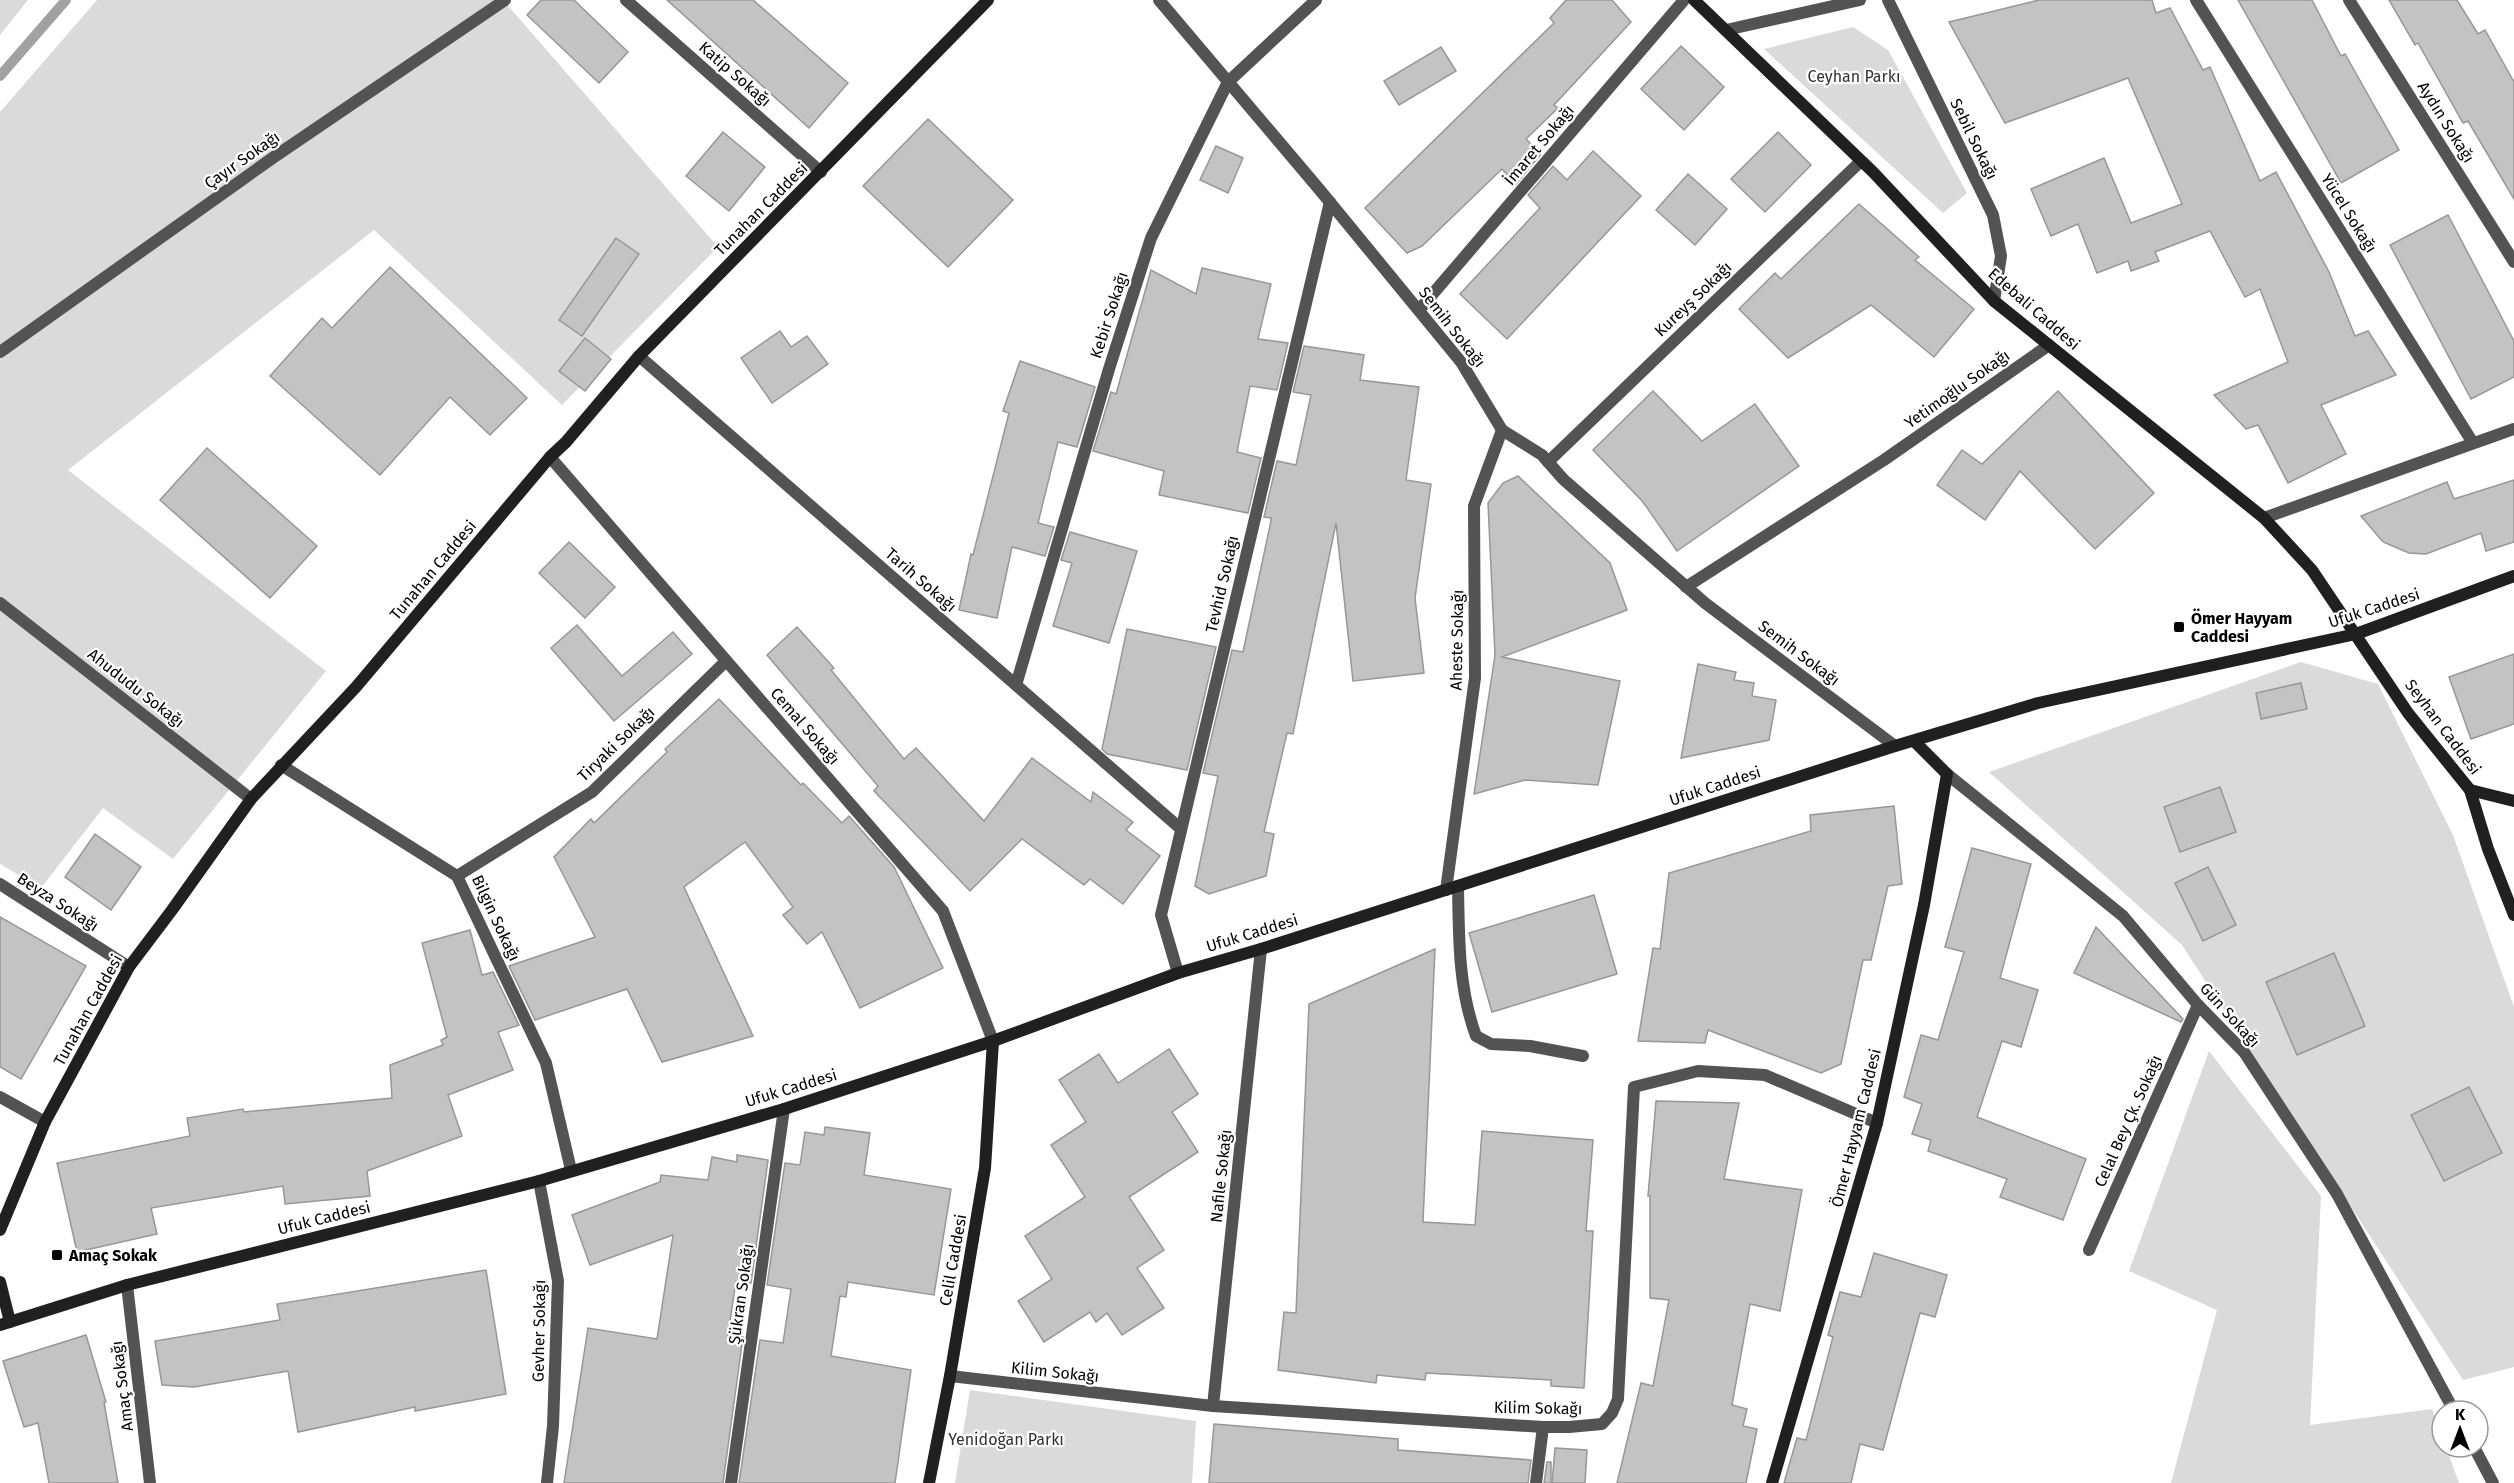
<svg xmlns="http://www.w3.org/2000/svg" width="2514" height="1483" viewBox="0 0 2514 1483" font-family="'Fira Sans',sans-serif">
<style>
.green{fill:#dadada}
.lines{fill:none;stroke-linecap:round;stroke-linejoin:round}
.stream{stroke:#a1a1a1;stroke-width:10}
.building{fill:#c3c3c3;stroke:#979797;stroke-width:1.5}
.lane{stroke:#535353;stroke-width:12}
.street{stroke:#535353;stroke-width:12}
.secondary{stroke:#202020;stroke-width:12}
.poi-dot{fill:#000;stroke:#fff;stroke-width:2}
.labels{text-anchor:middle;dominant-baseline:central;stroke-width:4.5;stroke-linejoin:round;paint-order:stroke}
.street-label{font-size:16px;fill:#000;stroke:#fff}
.park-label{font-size:16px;fill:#313131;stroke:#fff}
.poi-label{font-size:16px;font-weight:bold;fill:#000;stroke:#fff;text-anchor:start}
</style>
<rect width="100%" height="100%" fill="#fff"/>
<g class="green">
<polygon points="0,0 28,0 0,35"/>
<polygon points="97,0 503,0 718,247 562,405 374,230 68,470 326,671 173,859 103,808 41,888 0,864 0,112"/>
<polygon points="1853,27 1888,50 1967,193 1943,213 1764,49"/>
<polygon points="2301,662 2378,684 2453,835 2514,1007 2514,1367 2463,1380 2182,945 1989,772"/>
<polygon points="2209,1051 2321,1196 2310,1425 2432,1409 2442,1436 2442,1447 2446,1447 2459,1483 2171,1483 2217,1310 2129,1271"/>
<polygon points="970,1390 1196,1421 1192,1483 955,1483"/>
</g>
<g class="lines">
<polyline class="stream" points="0,76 66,0"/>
</g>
<g class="building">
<polygon points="541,0 574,0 628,52 599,83 527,15"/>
<polygon points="667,0 753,0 848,83 809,128"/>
<polygon points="1566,0 1612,0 1631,22 1554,105 1558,108 1526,139 1541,154 1516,184 1502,169 1422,246 1407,253 1365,208 1554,23 1550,18"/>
<polygon points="2039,0 2152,0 2156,13 2170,8 2203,70 2210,67 2260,181 2276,172 2329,272 2355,336 2368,331 2396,375 2321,405 2346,454 2288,483 2258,425 2246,429 2214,395 2288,362 2260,289 2245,297 2210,231 2155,252 2159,261 2131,271 2128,261 2097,273 2078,224 2051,236 2031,189 2104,158 2131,223 2182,204 2128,78 2005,123 1949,22"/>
<polygon points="2238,0 2312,0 2341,56 2345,54 2399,150 2341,183"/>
<polygon points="2389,0 2457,0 2478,34 2485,30 2514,82 2514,199 2468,121 2463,123 2418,43 2415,45"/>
<polygon points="1681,46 1724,87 1684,130 1641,89"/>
<polygon points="1441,47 1456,71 1399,105 1384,81"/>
<polygon points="928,119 1013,200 948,267 863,186"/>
<polygon points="723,132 765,167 729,211 686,176"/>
<polygon points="1778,132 1811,165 1765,212 1731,179"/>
<polygon points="1216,146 1243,158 1228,193 1200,180"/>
<polygon points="1593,151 1641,196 1507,339 1460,294 1540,208 1528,195 1553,166 1567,180"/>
<polygon points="1688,174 1727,209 1695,245 1656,210"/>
<polygon points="1859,204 1919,257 1915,260 1974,309 1934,357 1871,305 1788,358 1739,309 1775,273 1781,279"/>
<polygon points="2448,215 2514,341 2514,377 2471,399 2390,245"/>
<polygon points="616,238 639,254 582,336 559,320"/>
<polygon points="390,267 527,398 490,435 450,397 380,475 270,376 322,318 332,328"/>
<polygon points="1202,268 1271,284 1258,339 1288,343 1277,390 1250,386 1237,452 1261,458 1248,513 1159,495 1164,471 1093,451 1111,392 1116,394 1151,270 1196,294"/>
<polygon points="780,331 791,347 807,336 828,364 772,403 741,358"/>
<polygon points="585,338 611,359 585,391 559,371"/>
<polygon points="1304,346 1364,355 1360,380 1419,387 1406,480 1431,484 1415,598 1424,673 1353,681 1336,523 1293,734 1287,733 1264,832 1274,834 1266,876 1209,894 1195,886 1218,776 1203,773 1232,650 1243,652 1271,521 1271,518 1264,517 1277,461 1296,465 1311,395 1293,392"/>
<polygon points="1020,361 1095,387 1077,447 1058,442 1038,523 1054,527 1045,556 1012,547 997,618 959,610 971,554 973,555 1009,413 1003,411"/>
<polygon points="1653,391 1702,441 1755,404 1799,466 1677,551 1643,502 1593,450"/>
<polygon points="2058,391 2154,493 2095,549 2020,471 1985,520 1937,485 1962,450 1982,464"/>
<polygon points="207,448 317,546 270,598 160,500"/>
<polygon points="1518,476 1610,563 1627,610 1502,657 1620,681 1598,785 1525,780 1474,794 1495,655 1488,503 1503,483"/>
<polygon points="2514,480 2514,542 2486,551 2481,533 2426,554 2409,553 2383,542 2361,516 2447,482 2454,499"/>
<polygon points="1070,532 1137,551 1109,643 1053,626 1072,563 1061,560"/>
<polygon points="569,542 615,587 585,618 539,573"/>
<polygon points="577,625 622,676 673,632 692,654 614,721 551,648"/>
<polygon points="797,627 834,668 831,670 904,759 916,748 984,821 1032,758 1091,802 1093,792 1133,822 1126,830 1160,856 1123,904 1090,879 1084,885 1022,839 970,891 874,791 878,786 767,655"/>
<polygon points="1127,629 1216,647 1187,770 1107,754 1102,749"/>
<polygon points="2514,654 2514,724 2471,739 2449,677"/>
<polygon points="1698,664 1736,672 1734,680 1754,683 1752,696 1776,700 1769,740 1681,758"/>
<polygon points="2301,683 2307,709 2261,719 2256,693"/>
<polygon points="719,699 801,785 803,783 842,823 849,816 894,867 943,968 860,1008 822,932 807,944 783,915 793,907 745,842 684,887 753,1036 662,1062 627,989 535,1020 509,966 595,937 554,857 591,819 594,823 667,752 665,749"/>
<polygon points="2220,787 2236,832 2180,852 2164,807"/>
<polygon points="1894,806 1902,884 1888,886 1871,960 1863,960 1841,1064 1821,1073 1708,1030 1705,1043 1638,1041 1653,948 1660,949 1669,873 1811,831 1810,815"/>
<polygon points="95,834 141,867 111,910 65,877"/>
<polygon points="1972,848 2031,864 2000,978 2038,990 2021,1047 2002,1041 1977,1117 2086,1159 2063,1220 2000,1197 2007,1179 1928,1151 1931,1140 1912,1134 1922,1104 1904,1097 1921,1035 1938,1040 1964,952 1945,947"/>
<polygon points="2208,867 2236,925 2203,941 2175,883"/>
<polygon points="1594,895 1617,974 1492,1012 1469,933"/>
<polygon points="0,917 86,966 21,1079 0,1067"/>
<polygon points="2096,927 2183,1019 2181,1022 2074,973"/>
<polygon points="470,930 482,975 493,972 519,1025 498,1032 513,1070 448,1095 462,1136 367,1171 370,1196 285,1204 283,1186 151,1208 157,1234 77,1252 57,1163 190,1136 187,1118 243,1109 244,1112 392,1098 390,1065 443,1045 441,1040 447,1037 422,943"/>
<polygon points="1435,949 1423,1222 1475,1225 1482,1131 1593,1140 1586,1231 1593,1231 1584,1388 1551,1386 1551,1380 1426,1373 1425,1380 1377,1375 1376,1383 1278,1370 1284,1312 1296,1313 1309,1004"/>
<polygon points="2334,953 2365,1026 2297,1055 2266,982"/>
<polygon points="1169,1049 1198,1094 1172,1112 1198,1152 1129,1197 1164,1250 1137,1268 1164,1308 1122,1335 1107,1313 1096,1322 1090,1312 1044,1342 1018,1301 1052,1279 1025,1236 1085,1197 1051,1145 1086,1122 1059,1080 1099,1054 1118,1083"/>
<polygon points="2469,1087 2502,1153 2444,1181 2411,1115"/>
<polygon points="1656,1101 1739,1103 1724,1179 1802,1190 1780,1311 1750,1304 1732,1405 1747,1409 1743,1426 1757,1429 1746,1483 1617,1483 1641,1383 1653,1386 1669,1300 1650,1298 1650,1196 1648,1196"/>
<polygon points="825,1127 870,1133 864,1175 951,1189 934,1295 848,1282 846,1297 840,1296 831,1356 911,1370 895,1483 739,1483 760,1340 783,1343 791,1289 767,1285 785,1163 800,1165 805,1132 824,1135"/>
<polygon points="737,1155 768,1160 751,1283 736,1281 728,1335 743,1337 723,1483 564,1483 588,1328 657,1339 673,1235 590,1265 572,1215 660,1182 661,1175 708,1180 712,1157 737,1162"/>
<polygon points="1874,1253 1947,1275 1935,1317 1920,1313 1883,1450 1860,1444 1851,1483 1784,1483 1797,1438 1806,1440 1833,1337 1828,1335 1840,1292 1861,1297"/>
<polygon points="486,1270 506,1394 415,1411 415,1407 298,1432 288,1371 194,1387 162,1385 155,1341 280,1320 277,1304"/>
<polygon points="86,1335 106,1402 104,1402 118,1483 49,1483 38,1423 24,1427 3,1361"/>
<polygon points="1214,1424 1398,1439 1398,1450 1531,1460 1528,1483 1209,1483"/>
<polygon points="1555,1448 1587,1450 1585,1483 1552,1483"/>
<polygon points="1547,1462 1551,1462 1551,1483 1544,1483"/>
</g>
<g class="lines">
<path class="lane" d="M1458 886C1459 937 1458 987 1476 1036L1491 1044 1530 1046 1583 1056"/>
<g class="street">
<polyline points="626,0 821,172"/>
<polyline points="1159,0 1319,189 1461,362 1502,430 1542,455 1563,479 1705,603 1895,746"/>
<polyline points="1888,0 1993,215 2001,256 1994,301"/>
<polyline points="2196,0 2473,443"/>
<polyline points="2349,0 2514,262"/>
<polyline points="1726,30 1860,0"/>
<polyline points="1419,310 1684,0"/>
<polyline points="0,352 274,157 505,0"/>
<polyline points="639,356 1181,829"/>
<polyline points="550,457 943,911 993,1041"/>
<polyline points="1548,462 1861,161"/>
<polyline points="2264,518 2514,429"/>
<polyline points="1686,587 1884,460 2049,345"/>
<polyline points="0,603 251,799"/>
<polyline points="1016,685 1109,369 1151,238 1228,82 1316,0"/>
<polyline points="281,765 457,876 546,1063 571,1170"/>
<polyline points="1947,774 2123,916 2198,1005 2244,1052 2337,1194 2454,1411"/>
<polyline points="457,876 592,792 726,661"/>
<polyline points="0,884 129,967"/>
<polyline points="1446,890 1475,678 1474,506 1502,430"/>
<polyline points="1178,973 1161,915 1330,202"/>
<polyline points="0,1097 45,1122"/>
<polyline points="539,1181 558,1281 553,1426 547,1483"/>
<polyline points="2089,1250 2198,1005"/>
<polyline points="127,1285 150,1483"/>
<polyline points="950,1376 1213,1406 1543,1427 1569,1427 1602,1424 1612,1413 1618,1399 1634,1087 1698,1071 1765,1075 1877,1123"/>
<polyline points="1213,1406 1261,949"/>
<polyline points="2474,1447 2493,1483"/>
<polyline points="731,1483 784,1109"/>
<polyline points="1536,1483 1543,1427"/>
</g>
<g class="secondary">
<polyline points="1694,0 1873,172 1994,301 2264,518 2312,570 2408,713 2470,790 2488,849 2514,915"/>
<polyline points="2470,790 2514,801"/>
<polyline points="0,1230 45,1122 129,967 172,910 251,799 356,687 550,457 566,442 639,356 988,0"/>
<polyline points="0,1282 10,1322"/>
<polyline points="0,1325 127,1285 539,1181 784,1109 993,1041 1178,973 1261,949 1895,746 2038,703 2356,634 2514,576"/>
<polyline points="929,1483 950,1376 985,1168 993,1041"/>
<polyline points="1772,1483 1877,1123 1924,905 1947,774 1914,741"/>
</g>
</g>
<g class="poi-dot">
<rect x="2173" y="621" width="12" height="12" rx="3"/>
<rect x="51" y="1249" width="12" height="12" rx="3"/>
</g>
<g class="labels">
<g class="street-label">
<text transform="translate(735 74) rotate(41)">Katip Sokağı</text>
<text transform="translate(2446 122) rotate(58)">Aydın Sokağı</text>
<text transform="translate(1974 139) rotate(64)">Sebil Sokağı</text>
<text transform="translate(1539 145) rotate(-50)">İmaret Sokağı</text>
<text transform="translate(242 160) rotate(-35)">Çayır Sokağı</text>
<text transform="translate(761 209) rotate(-45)">Tunahan Caddesi</text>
<text transform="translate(2349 213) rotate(58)">Yücel Sokağı</text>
<text transform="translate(1693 299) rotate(-44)">Kureyş Sokağı</text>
<text transform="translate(2034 309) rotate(41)">Edebali Caddesi</text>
<text transform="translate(1109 315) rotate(-72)">Kebir Sokağı</text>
<text transform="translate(1452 327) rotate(52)">Semih Sokağı</text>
<text transform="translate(1957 389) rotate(-35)">Yetimoğlu Sokağı</text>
<text transform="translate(433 570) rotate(-50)">Tunahan Caddesi</text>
<text transform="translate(921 580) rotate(41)">Tarih Sokağı</text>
<text transform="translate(1222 584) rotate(-77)">Tevhid Sokağı</text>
<text transform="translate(2374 608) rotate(-18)">Ufuk Caddesi</text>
<text transform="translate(1457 640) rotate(-89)">Aheste Sokağı</text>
<text transform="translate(1799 653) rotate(37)">Semih Sokağı</text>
<text transform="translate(136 688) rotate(38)">Ahududu Sokağı</text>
<text transform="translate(805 726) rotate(49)">Cemal Sokağı</text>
<text transform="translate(2443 727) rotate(53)">Seyhan Caddesi</text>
<text transform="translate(616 744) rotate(-44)">Tiryaki Sokağı</text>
<text transform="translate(1715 786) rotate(-18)">Ufuk Caddesi</text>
<text transform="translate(58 902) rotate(33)">Beyza Sokağı</text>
<text transform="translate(496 918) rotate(65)">Bilgin Sokağı</text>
<text transform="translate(1252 933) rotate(-17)">Ufuk Caddesi</text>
<text transform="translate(88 1010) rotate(-61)">Tunahan Caddesi</text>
<text transform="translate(2230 1015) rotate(48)">Gün Sokağı</text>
<text transform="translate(791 1088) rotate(-17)">Ufuk Caddesi</text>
<text transform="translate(2128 1121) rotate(-66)">Celal Bey Çk. Sokağı</text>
<text transform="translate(1856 1128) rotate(-76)">Ömer Hayyam Caddesi</text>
<text transform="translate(1221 1176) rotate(-84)">Nafile Sokağı</text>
<text transform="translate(324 1218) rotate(-14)">Ufuk Caddesi</text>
<text transform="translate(953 1260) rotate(-80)">Celil Caddesi</text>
<text transform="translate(741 1294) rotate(-82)">Şükran Sokağı</text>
<text transform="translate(539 1331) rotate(-89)">Gevher Sokağı</text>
<text transform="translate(1055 1372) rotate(6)">Kilim Sokağı</text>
<text transform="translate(122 1386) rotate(-97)">Amaç Sokağı</text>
<text transform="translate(1538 1408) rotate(1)">Kilim Sokağı</text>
</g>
<g class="park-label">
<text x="1854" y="76">Ceyhan Parkı</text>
<text x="1006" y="1439">Yenidoğan Parkı</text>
</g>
<g class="poi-label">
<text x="2191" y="618">Ömer Hayyam<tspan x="2191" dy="18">Caddesi</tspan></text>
<text x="69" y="1255">Amaç Sokak</text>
</g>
</g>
<g transform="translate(2460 1429)"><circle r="28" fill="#ffffff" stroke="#999999" stroke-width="1.5"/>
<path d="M0-4.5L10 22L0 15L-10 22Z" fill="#000000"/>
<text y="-9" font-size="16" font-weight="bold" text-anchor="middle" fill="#000000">K</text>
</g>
</svg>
